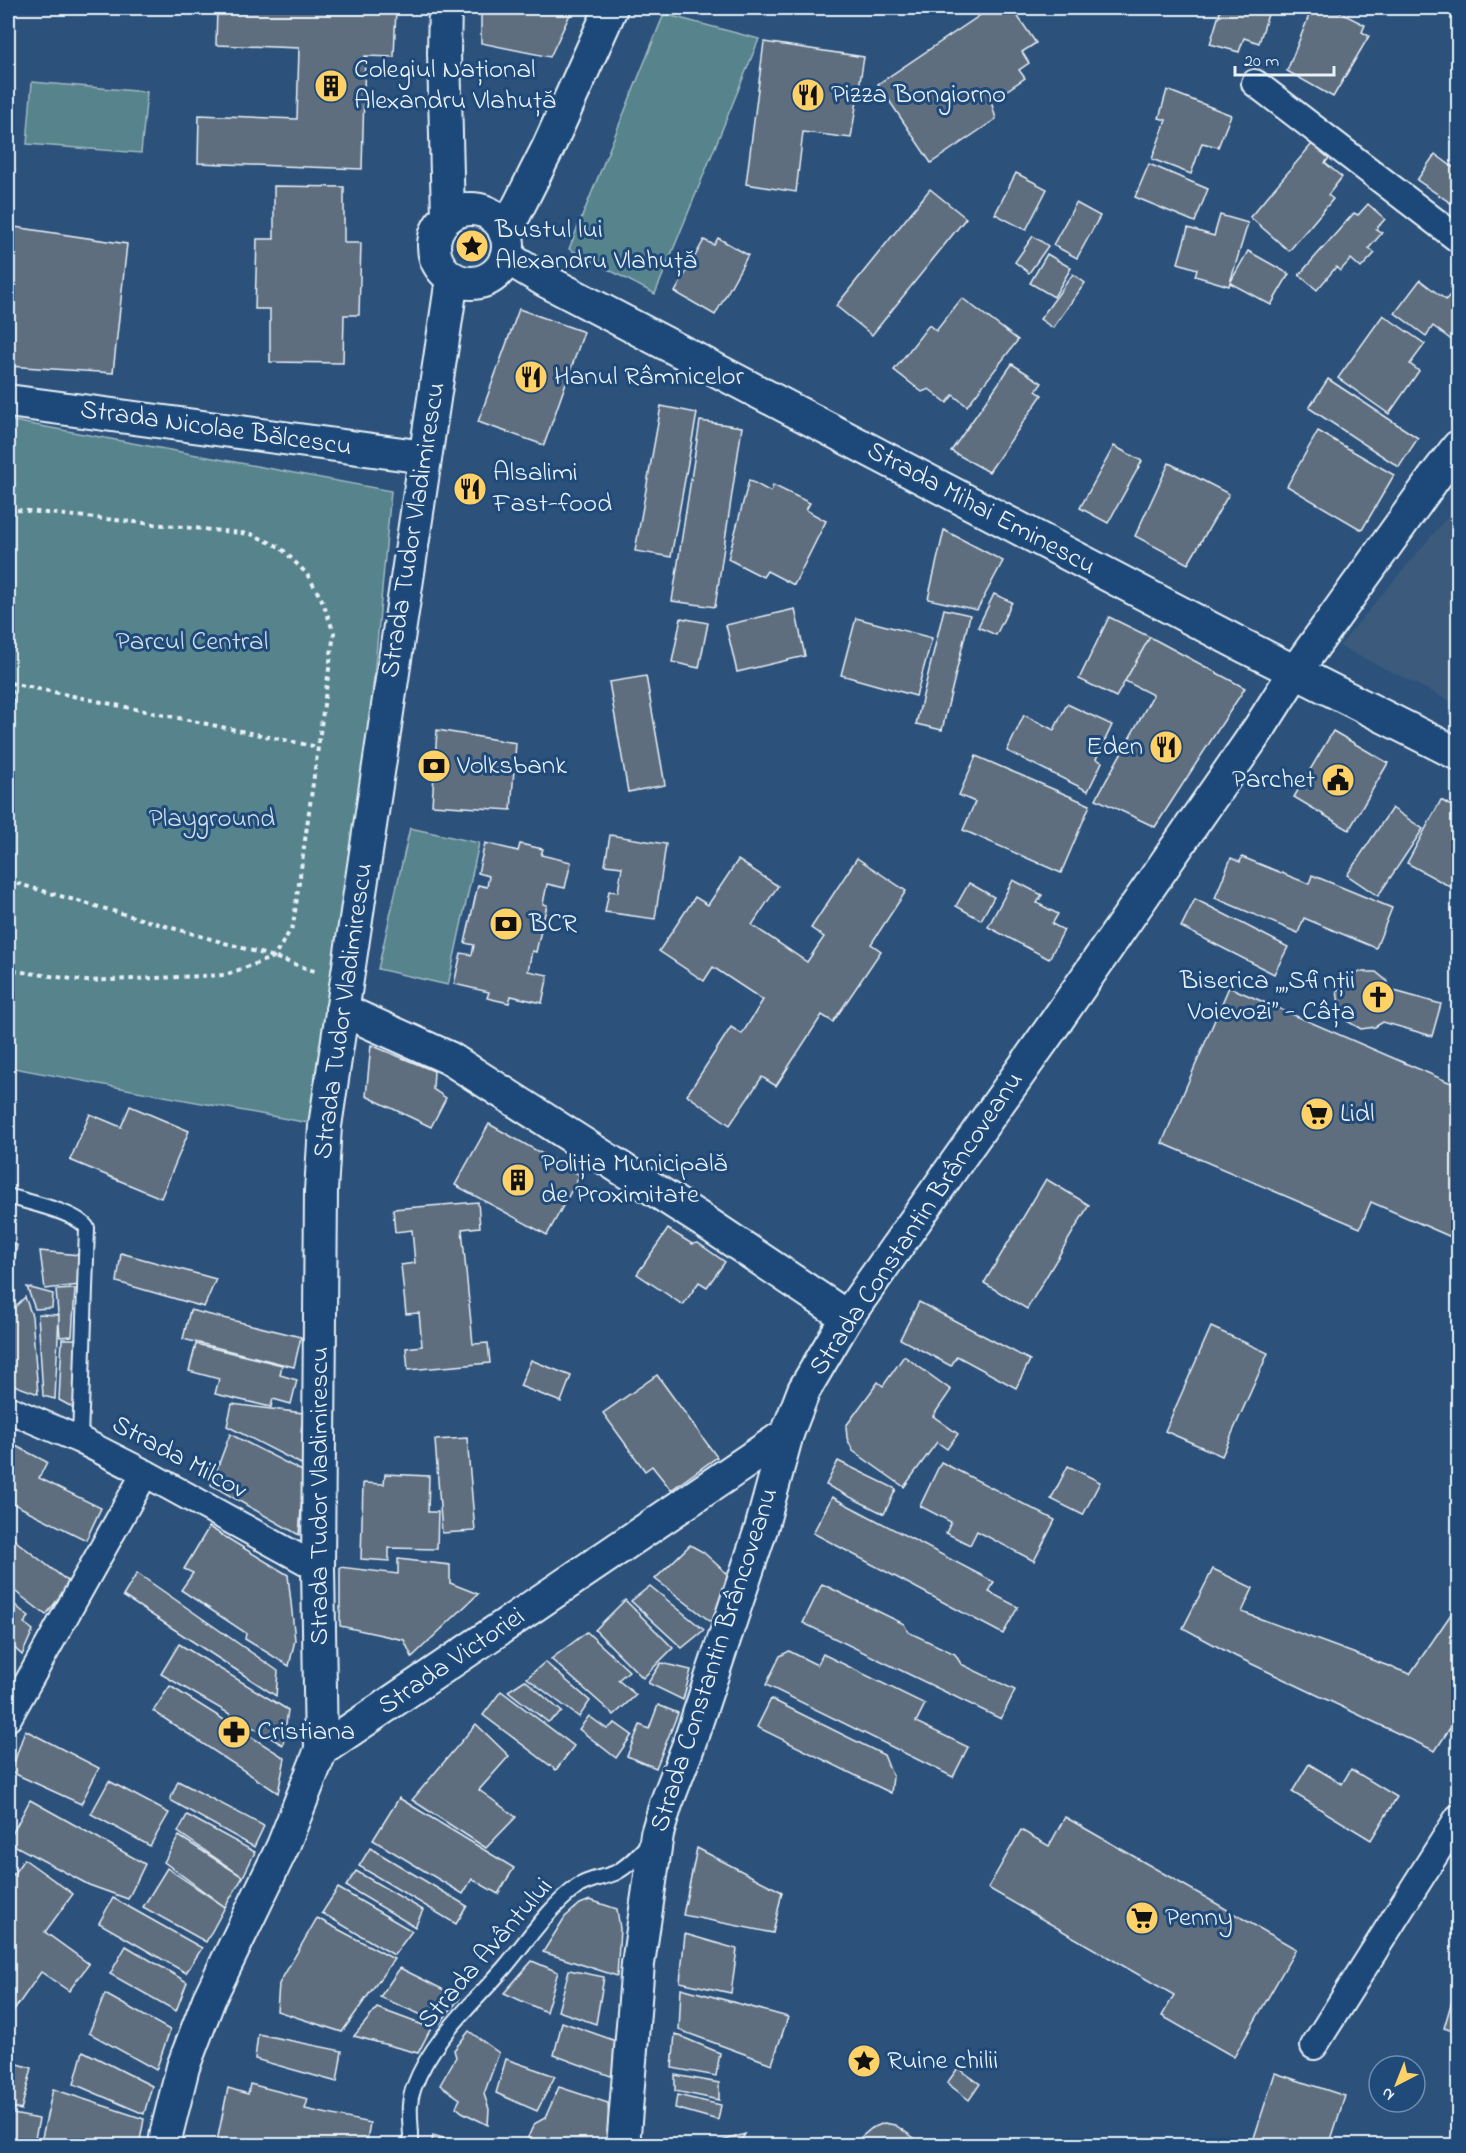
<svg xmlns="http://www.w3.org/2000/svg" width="1466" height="2153" viewBox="0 0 1466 2153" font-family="'Indie Flower',sans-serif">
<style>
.built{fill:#3b5a7c}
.green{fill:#57838c;stroke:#a0bac2;stroke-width:1.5}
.building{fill:#5f6e7f;stroke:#e8f1f8;stroke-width:1.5}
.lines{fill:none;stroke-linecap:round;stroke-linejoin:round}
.service-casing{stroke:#e8f1f8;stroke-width:18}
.minor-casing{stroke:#e8f1f8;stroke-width:30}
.tertiary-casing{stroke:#e8f1f8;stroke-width:36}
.path{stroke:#e8f1f8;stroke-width:4;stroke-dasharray:4.5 4.5;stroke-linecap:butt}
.service{stroke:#1f4a7a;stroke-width:14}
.minor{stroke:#1f4a7a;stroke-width:26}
.tertiary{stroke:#1f4a7a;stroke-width:32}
.labels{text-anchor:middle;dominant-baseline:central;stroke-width:6;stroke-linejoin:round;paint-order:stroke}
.poi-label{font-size:27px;fill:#e8f1f8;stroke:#1f4a7a;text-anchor:start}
.street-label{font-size:27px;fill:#e8f1f8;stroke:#1f4a7a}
.park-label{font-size:27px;fill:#d2e0e8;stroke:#1f4a7a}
</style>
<rect width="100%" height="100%" fill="#2c517b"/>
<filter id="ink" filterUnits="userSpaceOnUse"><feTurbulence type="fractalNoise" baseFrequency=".0167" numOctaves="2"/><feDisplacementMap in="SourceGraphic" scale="12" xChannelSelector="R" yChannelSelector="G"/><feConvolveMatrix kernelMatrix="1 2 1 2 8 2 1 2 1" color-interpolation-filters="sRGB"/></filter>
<g filter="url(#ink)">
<polygon class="built" points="1458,504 1458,705 1339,646"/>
<g class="green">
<polygon points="664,14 759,39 655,294 569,249"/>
<polygon points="32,82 147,92 141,153 27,144"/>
<polygon points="8,420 391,491 346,982 325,1126 8,1067"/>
<polygon points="410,828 479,843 448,985 378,969"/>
</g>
<g class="building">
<polygon points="8,8 13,8 8,58"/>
<polygon points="217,8 396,8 394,57 365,56 362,169 198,163 199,115 297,119 299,48 216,45"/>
<polygon points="481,8 573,8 550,57 481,43"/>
<polygon points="991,8 1012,8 1036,43 1022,52 1029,63 1019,70 1025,78 991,101 996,119 931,163 878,84"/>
<polygon points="1221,8 1270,8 1259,43 1244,38 1239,52 1210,44"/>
<polygon points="1312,8 1331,8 1365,25 1362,32 1369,36 1333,97 1287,71"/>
<polygon points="764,42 864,57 851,138 803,132 796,192 746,184"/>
<polygon points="1167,90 1231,115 1218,147 1202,143 1191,174 1152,159 1166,120 1159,118"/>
<polygon points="1312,144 1329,158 1325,163 1342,177 1328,195 1333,199 1289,251 1250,217"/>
<polygon points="1435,154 1458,171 1458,208 1417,180"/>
<polygon points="1149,164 1208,189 1195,222 1135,197"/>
<polygon points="1016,173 1047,189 1026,230 995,214"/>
<polygon points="274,186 344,187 344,243 361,243 359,315 344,315 343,363 270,362 270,309 255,309 257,239 274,239"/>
<polygon points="930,189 966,218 872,335 836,306"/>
<polygon points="1076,203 1100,216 1077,258 1053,245"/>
<polygon points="1368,204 1385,219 1376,229 1382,233 1369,248 1375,253 1361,268 1351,259 1340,271 1336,267 1317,290 1299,275 1354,213 1358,215"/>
<polygon points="1220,215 1248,223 1229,286 1195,276 1197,269 1178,263 1188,228 1214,236"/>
<polygon points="8,226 127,244 113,373 8,366"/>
<polygon points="1033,236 1048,246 1029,273 1015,262"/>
<polygon points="718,238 748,255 715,315 675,292 704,240 714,245"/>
<polygon points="1248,251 1289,274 1271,305 1230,283"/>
<polygon points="1047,254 1071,268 1054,297 1030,283"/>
<polygon points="1073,274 1085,283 1053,328 1040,319"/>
<polygon points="1420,280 1446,300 1456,287 1458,289 1458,345 1433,326 1426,336 1395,313"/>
<polygon points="962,298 1018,340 967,406 953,395 947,403 929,389 922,392 894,370 929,325 936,331"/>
<polygon points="519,309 584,332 544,445 478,422"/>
<polygon points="1383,315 1425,344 1410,364 1419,371 1389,414 1338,378"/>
<polygon points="1012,364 1042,383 1036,391 1042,395 989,472 951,451"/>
<polygon points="1328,379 1418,438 1399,467 1309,408"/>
<polygon points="661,406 697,413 671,557 635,551"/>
<polygon points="700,421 742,427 715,607 672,601"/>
<polygon points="1318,431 1394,475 1362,530 1287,486"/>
<polygon points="1114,446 1142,461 1108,523 1080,508"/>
<polygon points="1169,463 1229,494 1188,564 1135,536"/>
<polygon points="749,480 771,492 773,485 810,503 806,510 826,521 794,585 767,571 763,577 728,559"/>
<polygon points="944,530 1003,561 977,610 928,599"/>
<polygon points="994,594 1012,602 996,635 978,627"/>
<polygon points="795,609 805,656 737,672 726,625"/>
<polygon points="944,609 970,615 942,730 916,724"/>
<polygon points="1109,617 1150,637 1116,697 1079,679"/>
<polygon points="681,618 708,623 699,668 672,662"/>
<polygon points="856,618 932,638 916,696 841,675"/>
<polygon points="1150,637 1245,688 1155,827 1096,799 1153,695 1125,681"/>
<polygon points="646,676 665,785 628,792 609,682"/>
<polygon points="1067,704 1112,725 1096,759 1102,762 1088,791 1007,751 1024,715 1054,730"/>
<polygon points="437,730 516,743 511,810 432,805"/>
<polygon points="1333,731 1388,763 1349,830 1294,797"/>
<polygon points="976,756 1090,805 1061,873 963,830 975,802 959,795"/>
<polygon points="1441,800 1458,810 1458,891 1407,863"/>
<polygon points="1392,808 1423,829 1378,896 1347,875"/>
<polygon points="610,835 666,844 655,919 605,912 609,891 618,892 622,867 605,865"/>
<polygon points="485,843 518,851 520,844 543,849 541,855 571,862 565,888 547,884 543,904 547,905 536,952 532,951 528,971 548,975 542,1003 511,996 509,1003 487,998 489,992 454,984 461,953 472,955 474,945 465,943 478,885 487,887 489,876 478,873"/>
<polygon points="1242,857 1309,884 1312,875 1392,908 1376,948 1304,918 1298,933 1215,898 1231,858 1240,862"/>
<polygon points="857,858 906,891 871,944 881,951 833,1022 822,1015 776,1086 762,1077 730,1125 687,1095 731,1027 742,1034 763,1000 713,967 704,981 659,951 695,897 708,905 738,860 778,886 752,925 807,962 824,937 811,928"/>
<polygon points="1013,880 1042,895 1037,903 1058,914 1052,924 1064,930 1049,959 988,927"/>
<polygon points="969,883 994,897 981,920 956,906"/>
<polygon points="1195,899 1288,947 1274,974 1181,927"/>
<polygon points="1360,972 1376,972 1387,981 1391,990 1441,1004 1432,1036 1383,1022 1375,1027 1361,1029 1347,1021 1339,1004 1337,991 1344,981"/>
<polygon points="1229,987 1458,1086 1458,1240 1371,1202 1360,1228 1162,1143"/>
<polygon points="371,1045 434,1071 433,1089 446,1098 431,1127 366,1096"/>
<polygon points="130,1106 189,1131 161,1198 70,1160 90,1114 121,1127"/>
<polygon points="489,1124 580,1175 547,1235 455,1185"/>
<polygon points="1046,1179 1089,1205 1027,1309 984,1283"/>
<polygon points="478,1202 480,1227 462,1229 473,1344 488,1343 490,1363 408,1370 406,1348 422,1346 419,1313 406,1314 401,1265 415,1263 412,1230 395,1232 393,1209"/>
<polygon points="668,1229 692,1244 698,1243 725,1262 707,1287 699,1282 683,1305 637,1274"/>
<polygon points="8,1243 17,1245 8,1301"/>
<polygon points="40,1251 79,1255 80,1285 45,1289"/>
<polygon points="121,1253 216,1279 204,1307 117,1282"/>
<polygon points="27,1287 53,1294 52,1308 35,1309"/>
<polygon points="75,1289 72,1336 60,1337 56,1290"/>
<polygon points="25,1297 32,1316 38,1394 8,1383 8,1321 13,1309"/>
<polygon points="919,1302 1030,1360 1016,1388 957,1356 951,1366 900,1339"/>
<polygon points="190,1310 301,1337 294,1367 183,1339"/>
<polygon points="38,1314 59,1315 55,1399 43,1396"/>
<polygon points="1211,1327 1268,1353 1222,1456 1165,1431"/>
<polygon points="62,1339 77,1339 74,1408 59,1400"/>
<polygon points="196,1344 282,1365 280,1375 297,1380 291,1404 273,1399 271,1407 215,1394 219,1379 189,1371"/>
<polygon points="904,1356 951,1390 933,1416 958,1434 947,1449 937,1442 904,1487 853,1451 847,1438 846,1426 878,1382 883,1386"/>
<polygon points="531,1360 571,1376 561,1402 520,1386"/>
<polygon points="657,1375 717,1457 671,1490 652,1466 645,1471 603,1413"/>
<polygon points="232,1404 303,1413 301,1432 307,1436 303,1465 227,1426"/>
<polygon points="230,1434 304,1472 299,1535 211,1485"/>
<polygon points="467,1438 475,1531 442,1533 435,1440"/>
<polygon points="10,1443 47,1462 39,1478 101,1508 86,1540 8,1501 8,1448"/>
<polygon points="838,1461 896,1489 884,1514 826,1485"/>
<polygon points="941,1462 1055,1520 1034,1561 977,1531 970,1545 946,1533 951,1522 920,1506"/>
<polygon points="1068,1466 1100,1482 1083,1515 1051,1499"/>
<polygon points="385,1474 429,1476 428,1512 438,1512 437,1549 389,1548 389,1561 361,1559 363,1483 384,1484"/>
<polygon points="832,1497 994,1582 989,1592 1018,1607 1003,1634 813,1533"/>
<polygon points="209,1527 288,1575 295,1640 289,1666 245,1639 246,1633 181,1590 193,1573 184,1569"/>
<polygon points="8,1535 70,1583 46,1615 8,1586"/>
<polygon points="690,1545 703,1552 733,1579 721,1621 710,1621 655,1579"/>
<polygon points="398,1559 450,1565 450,1583 478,1594 412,1657 404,1640 340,1626 340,1567 398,1574"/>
<polygon points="1213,1569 1253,1588 1242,1612 1410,1674 1458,1604 1458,1716 1435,1751 1235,1656 1183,1628"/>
<polygon points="137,1573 278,1671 276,1696 123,1596"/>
<polygon points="822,1584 904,1624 908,1632 955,1654 961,1664 1015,1690 1001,1719 803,1623"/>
<polygon points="650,1586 704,1630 682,1648 631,1601"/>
<polygon points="8,1599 29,1617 24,1623 33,1630 22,1655 8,1642"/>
<polygon points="625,1600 673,1648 643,1678 595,1630"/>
<polygon points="587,1632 629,1671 618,1680 636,1695 614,1715 551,1659"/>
<polygon points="179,1644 288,1710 283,1745 161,1674"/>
<polygon points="789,1651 817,1665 823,1654 925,1704 916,1722 968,1747 953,1777 766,1685 780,1656"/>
<polygon points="545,1662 590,1701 579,1717 527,1678"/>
<polygon points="661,1663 691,1670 683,1700 648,1683"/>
<polygon points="525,1680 562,1712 548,1722 508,1691"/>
<polygon points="170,1686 285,1758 278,1793 153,1711"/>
<polygon points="501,1691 574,1746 556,1770 483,1715"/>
<polygon points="771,1699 884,1755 893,1777 891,1793 757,1727"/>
<polygon points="658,1705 678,1713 656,1768 627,1756 640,1725 649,1729"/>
<polygon points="589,1716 607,1729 615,1723 632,1735 616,1758 579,1729"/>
<polygon points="476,1724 509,1756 479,1790 516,1817 486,1848 412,1800"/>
<polygon points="25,1730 99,1768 81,1804 11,1772"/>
<polygon points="1309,1764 1342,1784 1351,1769 1397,1797 1371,1840 1292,1792"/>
<polygon points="109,1781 169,1813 150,1846 91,1814"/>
<polygon points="178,1781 264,1826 254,1847 170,1800"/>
<polygon points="399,1798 514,1868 498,1894 472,1879 463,1894 373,1840"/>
<polygon points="30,1800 145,1864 128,1899 89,1885 8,1842"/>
<polygon points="187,1815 255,1852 243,1877 178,1832"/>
<polygon points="1065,1817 1296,1949 1234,2057 1162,2016 1174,1995 988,1888 1021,1830 1049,1846"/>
<polygon points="179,1836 243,1877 225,1907 164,1862"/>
<polygon points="370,1848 467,1906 456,1924 359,1866"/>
<polygon points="697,1848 782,1892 773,1933 683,1915"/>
<polygon points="24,1859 73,1894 45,1932 89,1964 69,1991 41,1972 8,2019 8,1882"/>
<polygon points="167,1868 225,1907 206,1942 143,1907"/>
<polygon points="356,1871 423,1910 415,1927 346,1886"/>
<polygon points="338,1888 412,1931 394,1955 322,1913"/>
<polygon points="113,1898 202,1948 186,1973 99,1923"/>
<polygon points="590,1900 617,1909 620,1929 617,1976 543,1952 565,1917 580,1904"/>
<polygon points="317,1918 394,1959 342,2032 277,2011 279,1984"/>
<polygon points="685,1934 737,1949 731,1993 680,1982"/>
<polygon points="126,1946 187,1982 176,2011 110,1974"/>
<polygon points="532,1961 558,1972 546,2012 504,1993"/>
<polygon points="400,1968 460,1998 440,2023 380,1997"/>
<polygon points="569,1970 604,1977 596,2024 558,2011"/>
<polygon points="1458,1980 1458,2033 1444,2028"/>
<polygon points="681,1988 788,2017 772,2064 679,2030"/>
<polygon points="105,1994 170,2030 156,2070 89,2033"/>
<polygon points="377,2008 431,2028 418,2053 354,2036"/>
<polygon points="562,2022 616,2041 616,2078 554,2055"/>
<polygon points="469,2031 499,2053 484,2094 489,2109 488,2125 462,2112 456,2107 460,2099 440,2085 456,2057 454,2050"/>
<polygon points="258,2034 342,2051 337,2082 255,2059"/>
<polygon points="675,2034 720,2053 716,2076 672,2068"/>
<polygon points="83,2051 152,2086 144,2114 74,2084"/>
<polygon points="506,2059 555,2076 537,2111 496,2093"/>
<polygon points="8,2061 32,2068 21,2110 8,2106"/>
<polygon points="958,2068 980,2084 969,2100 947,2083"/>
<polygon points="1275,2073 1345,2096 1329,2146 1258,2146 1252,2144"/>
<polygon points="675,2075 719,2083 719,2100 675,2091"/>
<polygon points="250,2084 308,2099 305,2109 370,2123 366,2146 216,2146 228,2088 248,2094"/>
<polygon points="559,2087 608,2103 610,2146 525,2144 534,2124 545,2118"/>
<polygon points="53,2089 144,2119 139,2146 40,2146"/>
<polygon points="677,2095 721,2105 718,2120 675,2108"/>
<polygon points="8,2113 39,2119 34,2143 8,2138"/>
<polygon points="884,2123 895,2125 926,2146 855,2146 860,2138 872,2128"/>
<polygon points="745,2134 738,2146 706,2146"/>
<polygon points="433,2135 468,2146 431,2146"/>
</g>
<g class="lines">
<g class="service-casing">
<g id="service">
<path d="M8 1196C27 1202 77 1212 87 1228L80 1440"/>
<path d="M411 2146C412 2125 406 2107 414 2087 431 2040 472 2005 504 1968 527 1941 548 1908 577 1887 588 1879 603 1878 615 1873 629 1866 640 1853 649 1843"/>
</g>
</g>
<g class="minor-casing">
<g id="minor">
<polyline points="1255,83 1458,239"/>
<polyline points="8,1409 80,1440 145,1473 318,1568"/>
<polyline points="8,1718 145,1473"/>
<polyline points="1314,2046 1458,1818"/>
</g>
</g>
<g class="tertiary-casing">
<g id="tertiary">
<polyline points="445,8 444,52 448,217"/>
<circle cx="471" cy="246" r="37"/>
<polyline points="505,233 548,148 611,8"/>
<polyline points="506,257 546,281 1244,646 1458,754"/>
<polyline points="8,401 425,457"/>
<polyline points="342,1010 449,1058 705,1222 847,1317"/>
<polyline points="321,1750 318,1568 321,1191 325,1126 452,279"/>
<polyline points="165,2146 167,2131 183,2067 209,1999 283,1846 321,1750 787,1434"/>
<polyline points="623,2146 638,1964 657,1834 666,1804 688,1747 761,1529 787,1434 804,1390 847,1317 1055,1023 1260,727 1295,672 1437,474 1458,447"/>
</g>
</g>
<g class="path">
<polyline points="8,509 251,534 280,547 307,574 322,600 334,633 293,926 274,957 225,975 86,981 8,970"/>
<polyline points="8,682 10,683 13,698 8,718"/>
<polyline points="10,683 318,747"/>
<polyline points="8,881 274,957 317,972"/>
</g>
<use href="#service" class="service"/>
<use href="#minor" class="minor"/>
<use href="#tertiary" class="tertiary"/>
</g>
</g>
<defs>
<g id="building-disc" transform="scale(1.725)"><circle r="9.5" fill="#ffd166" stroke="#1f4a7a"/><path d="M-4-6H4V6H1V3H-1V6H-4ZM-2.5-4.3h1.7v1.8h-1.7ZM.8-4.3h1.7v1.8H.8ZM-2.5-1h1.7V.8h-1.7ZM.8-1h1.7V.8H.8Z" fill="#111"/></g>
<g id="restaurant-disc" transform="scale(1.725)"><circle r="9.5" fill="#ffd166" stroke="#1f4a7a"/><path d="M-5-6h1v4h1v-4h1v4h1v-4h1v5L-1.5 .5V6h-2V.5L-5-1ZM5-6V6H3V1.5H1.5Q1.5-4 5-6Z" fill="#111"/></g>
<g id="sight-disc" transform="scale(1.725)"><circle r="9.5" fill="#ffd166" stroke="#1f4a7a"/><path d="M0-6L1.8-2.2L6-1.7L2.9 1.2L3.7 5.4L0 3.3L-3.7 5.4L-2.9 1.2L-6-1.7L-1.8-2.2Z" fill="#111"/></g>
<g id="bank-disc" transform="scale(1.725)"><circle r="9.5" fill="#ffd166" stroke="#1f4a7a"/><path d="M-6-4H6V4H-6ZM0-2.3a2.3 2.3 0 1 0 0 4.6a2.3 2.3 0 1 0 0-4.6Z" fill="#111"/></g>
<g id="civic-disc" transform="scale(1.725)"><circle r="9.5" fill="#ffd166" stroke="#1f4a7a"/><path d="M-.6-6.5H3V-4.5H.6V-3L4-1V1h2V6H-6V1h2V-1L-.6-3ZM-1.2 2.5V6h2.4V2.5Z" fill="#111"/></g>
<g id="church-disc" transform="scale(1.725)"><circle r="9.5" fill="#ffd166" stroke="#1f4a7a"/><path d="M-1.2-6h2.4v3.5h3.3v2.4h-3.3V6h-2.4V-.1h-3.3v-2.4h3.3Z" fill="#111"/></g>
<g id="supermarket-disc" transform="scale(1.725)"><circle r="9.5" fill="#ffd166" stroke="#1f4a7a"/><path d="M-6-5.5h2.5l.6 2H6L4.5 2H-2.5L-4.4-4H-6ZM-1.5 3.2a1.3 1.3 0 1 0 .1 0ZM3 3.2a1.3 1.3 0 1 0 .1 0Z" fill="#111"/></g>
<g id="pharmacy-disc" transform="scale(1.725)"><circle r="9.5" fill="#ffd166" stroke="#1f4a7a"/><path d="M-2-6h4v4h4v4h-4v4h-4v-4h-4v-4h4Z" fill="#111"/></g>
</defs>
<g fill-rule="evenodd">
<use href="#building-disc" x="331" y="86"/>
<use href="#restaurant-disc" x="808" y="95"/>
<use href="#sight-disc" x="472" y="246"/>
<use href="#restaurant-disc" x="531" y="377"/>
<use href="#restaurant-disc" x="470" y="489"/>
<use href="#restaurant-disc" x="1166" y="747"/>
<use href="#bank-disc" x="434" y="766"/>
<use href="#civic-disc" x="1338" y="780"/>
<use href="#bank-disc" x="506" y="924"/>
<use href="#church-disc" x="1378" y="997"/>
<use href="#supermarket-disc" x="1317" y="1114"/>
<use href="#building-disc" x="518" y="1180"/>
<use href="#pharmacy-disc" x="234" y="1732"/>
<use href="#supermarket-disc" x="1142" y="1918"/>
<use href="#sight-disc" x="864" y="2061"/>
</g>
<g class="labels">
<g class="poi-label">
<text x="354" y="70">Colegiul Național<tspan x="354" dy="31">Alexandru Vlahuță</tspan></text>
<text x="831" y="95">Pizza Bongiorno</text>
<text x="495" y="230">Bustul lui<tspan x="495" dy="31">Alexandru Vlahuță</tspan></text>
<text x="554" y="377">Hanul Râmnicelor</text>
<text x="493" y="473">Alsalimi<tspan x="493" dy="31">Fast-food</tspan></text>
<text x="1143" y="747" text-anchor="end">Eden</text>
<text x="457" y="766">Volksbank</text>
<text x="1315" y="780" text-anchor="end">Parchet</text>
<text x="529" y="924">BCR</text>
<text x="1355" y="981" text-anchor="end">Biserica „„Sfinții<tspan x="1355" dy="31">Voievozi” - Câța</tspan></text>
<text x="1340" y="1114">Lidl</text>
<text x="541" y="1164">Poliția Municipală<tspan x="541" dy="31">de Proximitate</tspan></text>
<text x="257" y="1732">Cristiana</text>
<text x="1165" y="1918">Penny</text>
<text x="887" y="2061">Ruine chilii</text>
</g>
<g class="street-label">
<text transform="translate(216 429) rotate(8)">Strada Nicolae Bălcescu</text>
<text transform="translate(981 509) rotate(28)">Strada Mihai Eminescu</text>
<text transform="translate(414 530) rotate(-81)">Strada Tudor Vladimirescu</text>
<text transform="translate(344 1011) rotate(-82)">Strada Tudor Vladimirescu</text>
<text transform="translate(917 1224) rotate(-56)">Strada Constantin Brâncoveanu</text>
<text transform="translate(179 1458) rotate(28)">Strada Milcov</text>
<text transform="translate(320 1496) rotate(-90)">Strada Tudor Vladimirescu</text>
<text transform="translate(715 1660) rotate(-72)">Strada Constantin Brâncoveanu</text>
<text transform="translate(452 1662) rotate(-34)">Strada Victoriei</text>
<text transform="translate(486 1954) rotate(-49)">Strada Avântului</text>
</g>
<g class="park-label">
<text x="192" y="642">Parcul Central</text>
<text x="212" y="819">Playground</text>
</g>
</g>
<rect width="1466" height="2153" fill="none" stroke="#1f4a7a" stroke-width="30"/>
<rect x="15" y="15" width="1436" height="2123" fill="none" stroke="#e8f1f8" stroke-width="2" filter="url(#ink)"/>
<g transform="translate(1397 2084) rotate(222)"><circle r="28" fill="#1f4a7a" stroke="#6f8dac" stroke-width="1.5"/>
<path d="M0-4.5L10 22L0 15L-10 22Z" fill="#ffd166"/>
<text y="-9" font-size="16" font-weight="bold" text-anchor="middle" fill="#e8f1f8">N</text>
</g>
<path d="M1235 66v9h99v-9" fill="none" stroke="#e8f1f8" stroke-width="3"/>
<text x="1244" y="66" font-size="18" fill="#e8f1f8" stroke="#1f4a7a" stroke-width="4.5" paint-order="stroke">20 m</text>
</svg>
